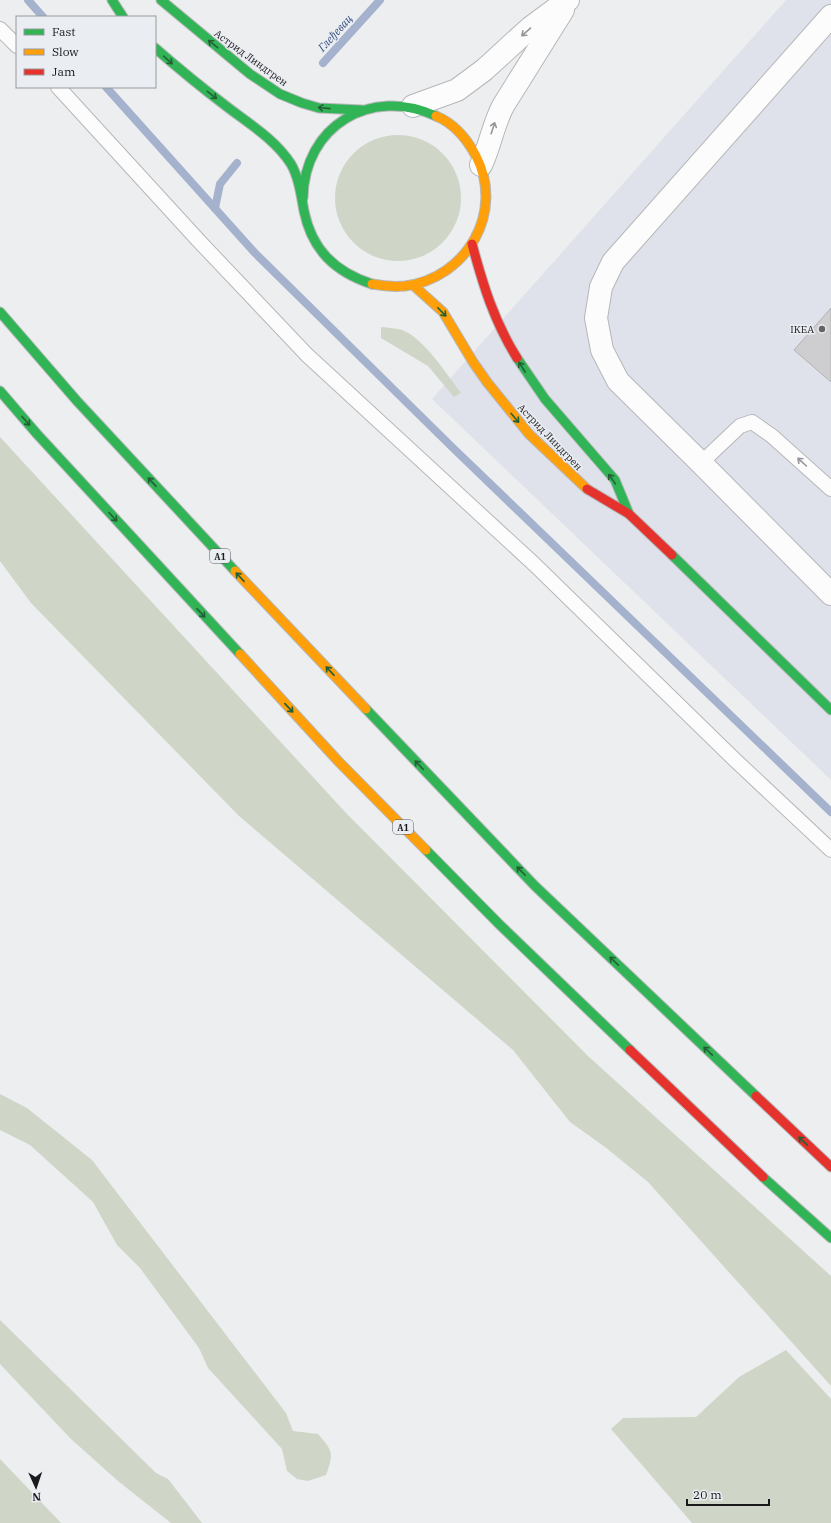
<svg xmlns="http://www.w3.org/2000/svg" width="831" height="1523" viewBox="0 0 831 1523" font-family="'IBM Plex Serif',serif">
<style>
.built{fill:#dfe2ea}
.green{fill:#cfd6c7}
.lines{fill:none;stroke-linecap:round;stroke-linejoin:round}
.stream{stroke:#a5b2cd;stroke-width:8}
.building{fill:#ceced0;stroke:#b2b2b3}
.lane-casing{stroke:#b6b7b9;stroke-width:16}
.street-casing{stroke:#b6b7b9;stroke-width:24}
.fast-casing{stroke:#b6b7b9;stroke-width:11}
.slow-casing{stroke:#b6b7b9;stroke-width:11}
.jam-casing{stroke:#b6b7b9;stroke-width:11}
.lane{stroke:#fcfcfd;stroke-width:14}
.street{stroke:#fcfcfd;stroke-width:22}
.fast{stroke:#30b455;stroke-width:9}
.slow{stroke:#ff9f0a;stroke-width:9}
.jam{stroke:#e5322d;stroke-width:9}
.oneway{stroke:#969698}
.oneway2{stroke:#245f36}
.poi-dot{fill:#646466;stroke:#eaedf2;stroke-width:1.5}
.labels{text-anchor:middle;dominant-baseline:central;stroke-width:3;stroke-linejoin:round;paint-order:stroke}
.shield{fill:#eaedf2;stroke:#58595c;stroke-width:1}
.shield-label{font-size:9px;font-weight:bold;fill:#1a1a1c}
.street-label{font-size:10px;fill:#1a1a1c;stroke:#eaedf2}
.poi-label{font-size:10px;fill:#1a1a1c;stroke:#eaedf2;text-anchor:end}
.water-label{font-size:11px;font-style:italic;fill:#384e81;stroke:#eaedf2}
</style>
<rect width="100%" height="100%" fill="#eceef0"/>
<polygon class="built" points="786,0 831,0 831,780 432,399"/>
<g class="green">
<circle cx="398" cy="198" r="63"/>
<path d="M381 327C388 328 396 328 402 330 423 337 448 376 461 393L454 397 428 366 381 338Z"/>
<polygon points="0,437 347,814 588,1056 831,1276 831,1386 648,1182 605,1147 570,1122 513,1050 239,816 31,603 0,561"/>
<path d="M0 1094 27 1108 92 1160 286 1413 293 1431 318 1434C333 1451 334 1453 326 1475L308 1481 297 1479 287 1471 282 1449 208 1368 199 1348 140 1268 117 1245 93 1202 30 1145 0 1130Z"/>
<polygon points="0,1320 156,1473 168,1479 202,1523 171,1523 118,1481 71,1439 0,1364"/>
<polygon points="786,1350 831,1399 831,1523 692,1523 611,1429 623,1418 696,1417 739,1377"/>
<polygon points="0,1459 61,1523 0,1523"/>
</g>
<g class="lines">
<g class="stream">
<polyline points="28,0 43,17"/>
<polyline points="323,63 380,0"/>
<polyline points="106,87 255,253 452,447 831,812"/>
<polyline points="215,208 220,184 237,163"/>
</g>
</g>
<polygon class="building" points="831,308 831,382 794,350"/>
<g class="lines">
<g class="lane-casing">
<g id="lane">
<polyline points="0,29 17,46"/>
<polyline points="58,87 198,240 307,355 534,564 735,760 831,850"/>
<polyline points="701,463 740,426 752,422 772,436 831,489"/>
</g>
</g>
<g class="street-casing">
<g id="street">
<polyline points="831,16 613,262 601,287 596,318 602,350 618,381 701,463 831,594"/>
<polyline points="413,106 457,90 484,70 530,28 568,0"/>
<path d="M481 165C490 146 493 125 503 106L563 10"/>
</g>
</g>
<g class="fast-casing">
<g id="fast">
<polyline points="112,0 123,17"/>
<polyline points="161,0 250,74 280,94 302,103 319,108 362,110"/>
<path d="M155 48C178 68 201 87 226 106 248 123 275 139 291 164 299 178 301 195 304 211 312 250 335 272 372 284"/>
<path d="M303 198C304 126 371 86 436 116"/>
<polyline points="0,312 77,401 235,571"/>
<polyline points="517,358 545,399 615,480 629,514"/>
<polyline points="0,391 37,434 240,654"/>
<polyline points="672,555 831,710"/>
<polyline points="366,709 535,886 756,1096"/>
<polyline points="426,850 499,924 630,1050"/>
<polyline points="763,1177 831,1238"/>
</g>
</g>
<g class="slow-casing">
<g id="slow">
<path d="M372 284C383 286 394 287 405 286 467 278 505 212 476 156 467 139 453 123 436 116"/>
<polyline points="413,285 443,312 473,362 487,382 529,434 587,489"/>
<polyline points="235,571 366,709"/>
<polyline points="240,654 339,762 426,850"/>
</g>
</g>
<g class="jam-casing">
<g id="jam">
<path d="M472 244C483 285 494 321 517 358"/>
<polyline points="587,489 629,514 672,555"/>
<polyline points="630,1050 763,1177"/>
<polyline points="756,1096 831,1167"/>
</g>
</g>
<use href="#lane" class="lane"/>
<use href="#street" class="street"/>
<use href="#fast" class="fast"/>
<use href="#slow" class="slow"/>
<use href="#jam" class="jam"/>
</g>
<defs><path id="oneway-shaft" d="M-6 0H5M1.5-3L5.5 0L1.5 3" fill="none" stroke-width="1.6" stroke-linecap="round" stroke-linejoin="round"/></defs>
<g class="oneway">
<use href="#oneway-shaft" transform="translate(526 32) rotate(139)"/>
<use href="#oneway-shaft" transform="translate(493 128) rotate(-72)"/>
<use href="#oneway-shaft" transform="translate(802 462) rotate(-138)"/>
</g>
<g class="oneway2">
<use href="#oneway-shaft" transform="translate(213 44) rotate(-142)"/>
<use href="#oneway-shaft" transform="translate(168 60) rotate(42)"/>
<use href="#oneway-shaft" transform="translate(212 95) rotate(38)"/>
<use href="#oneway-shaft" transform="translate(324 108) rotate(-174)"/>
<use href="#oneway-shaft" transform="translate(442 312) rotate(46)"/>
<use href="#oneway-shaft" transform="translate(522 367) rotate(-123)"/>
<use href="#oneway-shaft" transform="translate(515 418) rotate(49)"/>
<use href="#oneway-shaft" transform="translate(26 421) rotate(49)"/>
<use href="#oneway-shaft" transform="translate(612 479) rotate(-125)"/>
<use href="#oneway-shaft" transform="translate(152 482) rotate(-133)"/>
<use href="#oneway-shaft" transform="translate(113 517) rotate(48)"/>
<use href="#oneway-shaft" transform="translate(240 577) rotate(-133)"/>
<use href="#oneway-shaft" transform="translate(201 613) rotate(47)"/>
<use href="#oneway-shaft" transform="translate(330 671) rotate(-133)"/>
<use href="#oneway-shaft" transform="translate(289 708) rotate(47)"/>
<use href="#oneway-shaft" transform="translate(419 765) rotate(-134)"/>
<use href="#oneway-shaft" transform="translate(521 871) rotate(-134)"/>
<use href="#oneway-shaft" transform="translate(614 961) rotate(-136)"/>
<use href="#oneway-shaft" transform="translate(708 1051) rotate(-136)"/>
<use href="#oneway-shaft" transform="translate(803 1141) rotate(-137)"/>
</g>
<circle class="poi-dot" cx="822" cy="329" r="4"/>
<g class="labels">
<g class="shield">
<rect x="210" y="549" width="20" height="14" rx="3"/>
<rect x="393" y="820" width="20" height="14" rx="3"/>
</g>
<g class="shield-label">
<text x="220" y="556">A1</text>
<text x="403" y="827">A1</text>
</g>
<g class="street-label">
<text transform="translate(251 58) rotate(36)">Астрид Линдгрен</text>
<text transform="translate(550 437) rotate(46)">Астрид Линдгрен</text>
</g>
<g class="poi-label">
<text x="814" y="329">IKEA</text>
</g>
<g class="water-label">
<text transform="translate(335 33) rotate(-48)">Глеђевац</text>
</g>
</g>
<rect x="16" y="16" width="140" height="72" fill="#eaedf2" stroke="#97999c"/>
<rect x="24" y="29" width="20" height="6" fill="#30b455" stroke="#97999c"/>
<text x="52" y="36" font-size="12" fill="#1a1a1c">Fast</text>
<rect x="24" y="49" width="20" height="6" fill="#ff9f0a" stroke="#97999c"/>
<text x="52" y="56" font-size="12" fill="#1a1a1c">Slow</text>
<rect x="24" y="69" width="20" height="6" fill="#e5322d" stroke="#97999c"/>
<text x="52" y="76" font-size="12" fill="#1a1a1c">Jam</text>
<g transform="translate(36 1487) rotate(177)" stroke="#eaedf2" stroke-width="3" paint-order="stroke">
<path d="M0-3L7 15L0 10L-7 15Z" fill="#1a1a1c"/>
<text y="-6" font-size="11" font-weight="bold" text-anchor="middle" fill="#1a1a1c">N</text>
</g>
<path d="M687 1499v6h82v-6" fill="none" stroke="#1a1a1c" stroke-width="2"/>
<text x="693" y="1499" font-size="12" fill="#1a1a1c" stroke="#eaedf2" stroke-width="3" paint-order="stroke">20 m</text>
</svg>
